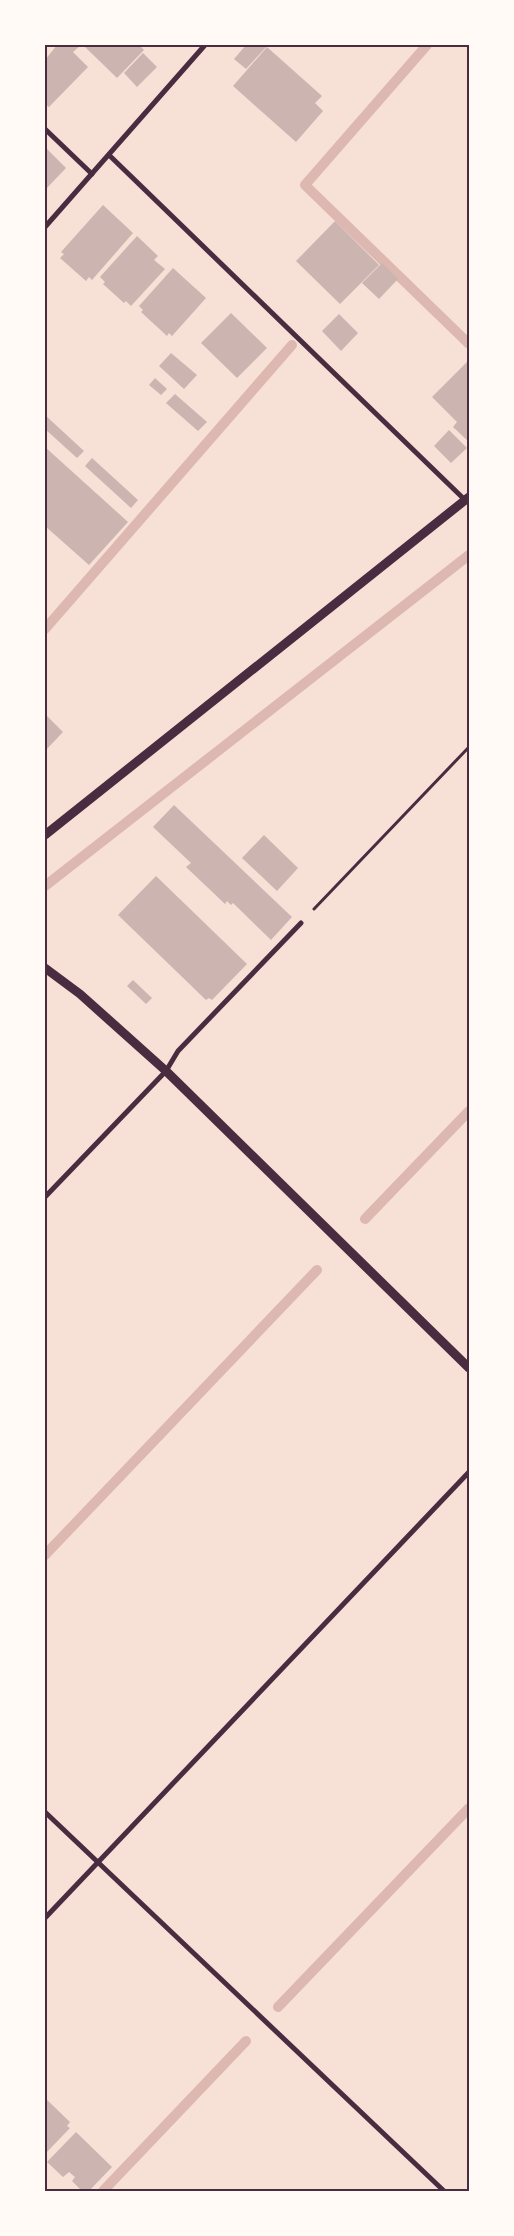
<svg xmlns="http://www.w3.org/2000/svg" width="514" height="2236" viewBox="0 0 514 2236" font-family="'Asap Condensed',sans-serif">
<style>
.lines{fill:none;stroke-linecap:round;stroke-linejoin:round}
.stream{stroke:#dcb8b0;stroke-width:10}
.building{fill:#ccb4b1}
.path{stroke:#4a2c40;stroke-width:3}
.minor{stroke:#4a2c40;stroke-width:5}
.tertiary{stroke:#4a2c40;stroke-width:9}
.neatline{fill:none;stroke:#4a2c40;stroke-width:2}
</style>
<rect width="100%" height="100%" fill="#f7e1d7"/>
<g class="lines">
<g class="stream">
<polyline points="427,45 305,185 469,344"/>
<polyline points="45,629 292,345"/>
<polyline points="45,886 469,555"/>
<polyline points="365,1219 469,1111"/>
<polyline points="45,1555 317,1270"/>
<polyline points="278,2007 469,1808"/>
<polyline points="103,2191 246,2041"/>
</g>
</g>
<g class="building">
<polygon points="57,45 81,45 73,52 88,67 49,107 45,104 45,60"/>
<polygon points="83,45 139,45 144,50 117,78"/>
<polygon points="246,45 268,45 246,69 234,59"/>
<polygon points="267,47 322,96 315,103 323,111 296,142 233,86"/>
<polygon points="143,53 157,67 137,87 124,73"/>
<polygon points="45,147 66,168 45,190"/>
<polygon points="103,205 133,233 92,280 89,277 86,281 60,258 64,254 61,252"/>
<polygon points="335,221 379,265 340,304 296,261"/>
<polygon points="137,236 158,256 154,260 165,269 131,306 126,301 124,303 103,284 105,282 100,277"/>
<polygon points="382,263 398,279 379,299 362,283"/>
<polygon points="173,268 206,298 172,336 169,333 167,336 141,312 143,310 139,306"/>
<polygon points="231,313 267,348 237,378 201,343"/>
<polygon points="339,314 358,333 341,351 322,331"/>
<polygon points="171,353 197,375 184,389 159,366"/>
<polygon points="469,360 469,442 453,427 457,422 432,397"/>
<polygon points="155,378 167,389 161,395 149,385"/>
<polygon points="175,394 207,422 198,431 166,403"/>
<polygon points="45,415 84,451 77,458 45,429"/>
<polygon points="449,430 467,448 451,463 434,446"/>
<polygon points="45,447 128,522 89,565 45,526"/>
<polygon points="92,458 138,500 131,508 85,466"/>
<polygon points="45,714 63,732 45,751"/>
<polygon points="174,805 292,917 271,940 233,903 231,905 227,901 225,904 186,867 191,863 153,827"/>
<polygon points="264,835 298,868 277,891 242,858"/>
<polygon points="156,876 247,964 212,1000 209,998 206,1000 118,915"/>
<polygon points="133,980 152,998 146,1004 127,986"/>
<polygon points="45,2098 70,2122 67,2126 70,2128 45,2154"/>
<polygon points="76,2132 112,2167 89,2191 82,2191 72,2181 75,2177 69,2172 63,2177 47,2162"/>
</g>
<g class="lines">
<polyline class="path" points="314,909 469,747"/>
<g class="minor">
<polyline points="45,129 92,174"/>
<polyline points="109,155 465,500"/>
<polyline points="45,227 205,45"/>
<polyline points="45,1197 166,1071 178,1051 301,923"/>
<polyline points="45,1812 444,2191"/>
<polyline points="45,1918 469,1472"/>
</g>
<g class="tertiary">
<polyline points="45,835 469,497"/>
<polyline points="45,968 80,994 166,1071 469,1368"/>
</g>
</g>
<rect width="514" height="2236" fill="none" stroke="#fffaf5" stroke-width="92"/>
<rect x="46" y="46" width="422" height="2144" class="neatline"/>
</svg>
